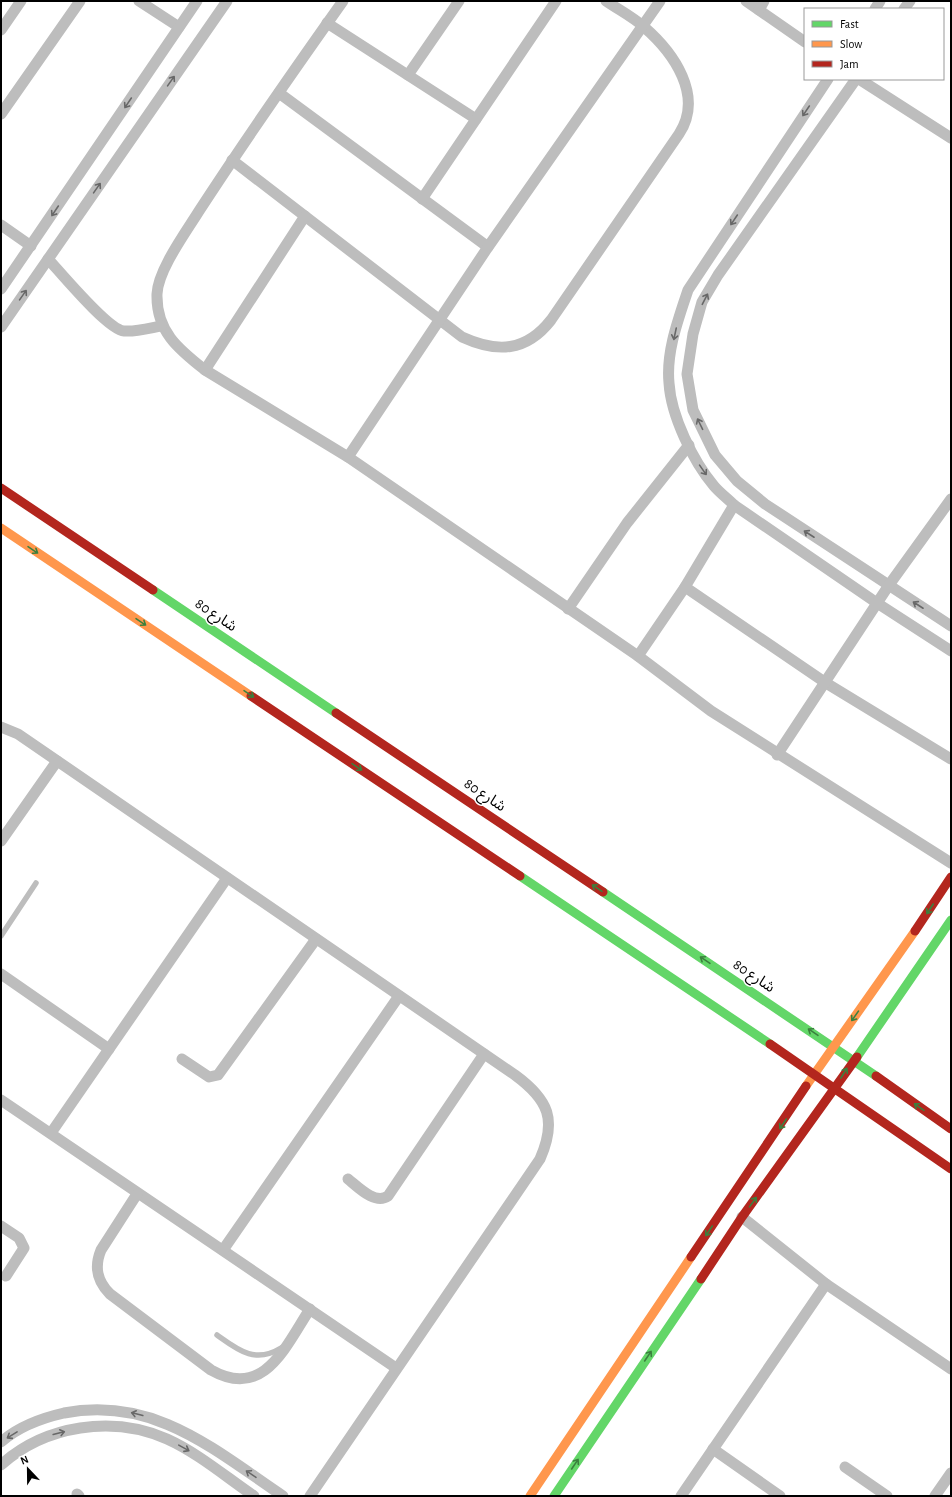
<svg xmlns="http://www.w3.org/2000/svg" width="952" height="1497" viewBox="0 0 952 1497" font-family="'Alegreya Sans','Noto Sans Arabic',sans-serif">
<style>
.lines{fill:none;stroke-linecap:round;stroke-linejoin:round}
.lane{stroke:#bdbdbd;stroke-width:5.5}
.street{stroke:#bdbdbd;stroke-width:11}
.fast{stroke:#63d668;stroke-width:9}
.slow{stroke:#ff974d;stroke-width:9}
.jam{stroke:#b3261e;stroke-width:9}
.oneway{stroke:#686868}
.oneway2{stroke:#3b803e}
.labels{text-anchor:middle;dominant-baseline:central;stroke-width:3;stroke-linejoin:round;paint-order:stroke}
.street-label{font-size:15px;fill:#000;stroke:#fff}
</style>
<rect width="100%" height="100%" fill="#fff"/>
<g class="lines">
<g class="lane">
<polyline points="1,936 36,883"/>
<path d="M217 1335C238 1350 255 1364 281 1348"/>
</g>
<g class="street">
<polyline points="139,1 179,27"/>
<path d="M343 1C294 70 245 140 199 211 186 232 158 270 157 294 156 331 178 349 205 370L348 457 638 656 711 711 951 863"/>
<polyline points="746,1 805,42"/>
<polyline points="875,9 880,1"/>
<polyline points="904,9 910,1"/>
<polyline points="759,10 764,1"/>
<polyline points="327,23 476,119"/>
<polyline points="1,30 21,1"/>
<polyline points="408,75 459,1"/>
<path d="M828 79 688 290C678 320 666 352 669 383 671 416 693 461 714 486 720 493 728 499 734 505L877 603 951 651"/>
<polyline points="856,79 718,275 702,302 693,334 687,374 693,410 715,455 737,481 765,504 951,626"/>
<polyline points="859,79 951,138"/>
<polyline points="279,93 488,247"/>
<polyline points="1,114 80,1"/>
<path d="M232 160 462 337C497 353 526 352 551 320L679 134C704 96 674 53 644 27 633 17 619 10 606 1"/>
<polyline points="422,199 556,1"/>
<polyline points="1,225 31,246"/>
<path d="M48 259C61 273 108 330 124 331 136 332 150 328 161 326"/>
<polyline points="1,289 197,1"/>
<polyline points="1,327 227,1"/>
<polyline points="205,370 305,216"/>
<polyline points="348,457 488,247 660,1"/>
<polyline points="685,587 826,683 951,759"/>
<polyline points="568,609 627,523 689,445"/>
<polyline points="638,656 685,587 734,505"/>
<path d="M1 727 18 734 515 1075C549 1100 557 1120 540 1159L310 1496"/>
<polyline points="777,755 889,585 951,499"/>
<polyline points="1,841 57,761"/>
<polyline points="1,974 109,1049"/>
<polyline points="182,1059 209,1077 218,1075 316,939"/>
<polyline points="1,1100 396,1368"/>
<polyline points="51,1133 227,878"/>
<path d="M348 1179C358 1187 375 1205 388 1196L484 1054"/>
<path d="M137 1194 101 1250C94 1267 97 1281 110 1294L211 1370C264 1400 285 1347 310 1309"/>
<polyline points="742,1217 826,1284 951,1369"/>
<polyline points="1,1226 19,1238 24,1248 6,1276"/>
<polyline points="223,1250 399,996"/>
<path d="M1 1442C18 1427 42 1418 64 1413 154 1396 213 1449 283 1496"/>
<polyline points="713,1449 780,1496"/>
<path d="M1 1465C45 1425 113 1415 167 1439 198 1453 226 1477 254 1496"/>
<polyline points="845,1467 887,1496"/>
<polyline points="77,1494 79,1496"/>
<polyline points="681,1496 826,1284"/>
<polyline points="935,1496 951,1473"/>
</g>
<g class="fast">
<polyline points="153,590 336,713"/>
<polyline points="520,876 770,1044"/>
<polyline points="603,892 876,1076"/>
<polyline points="857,1057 951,920"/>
<polyline points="554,1496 701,1279"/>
</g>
<g class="slow">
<polyline points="1,528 251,696"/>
<polyline points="806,1086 915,931"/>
<polyline points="530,1496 691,1257"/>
</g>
<g class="jam">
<polyline points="1,488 153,590"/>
<polyline points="251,696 520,876"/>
<polyline points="336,713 603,892"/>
<polyline points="915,931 951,877"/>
<polyline points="770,1044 951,1169"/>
<polyline points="876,1076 951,1129"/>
<polyline points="691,1257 806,1086"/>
<polyline points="701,1279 742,1217 857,1057"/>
</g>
</g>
<defs><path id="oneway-shaft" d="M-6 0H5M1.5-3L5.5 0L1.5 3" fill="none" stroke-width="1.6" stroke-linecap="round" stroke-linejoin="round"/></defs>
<g class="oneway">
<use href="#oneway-shaft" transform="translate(171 81) rotate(-55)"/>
<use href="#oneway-shaft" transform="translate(128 103) rotate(124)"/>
<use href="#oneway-shaft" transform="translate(806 111) rotate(124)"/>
<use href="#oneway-shaft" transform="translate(97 188) rotate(-55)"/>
<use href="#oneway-shaft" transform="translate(55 211) rotate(124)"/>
<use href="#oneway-shaft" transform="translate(734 220) rotate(124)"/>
<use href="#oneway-shaft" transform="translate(23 295) rotate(-55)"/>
<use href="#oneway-shaft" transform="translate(705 299) rotate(-63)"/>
<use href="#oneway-shaft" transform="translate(675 334) rotate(102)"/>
<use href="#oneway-shaft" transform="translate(700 424) rotate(-116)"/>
<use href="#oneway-shaft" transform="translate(703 470) rotate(55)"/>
<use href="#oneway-shaft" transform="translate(809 534) rotate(-147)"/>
<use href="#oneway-shaft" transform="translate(918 605) rotate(-147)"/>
<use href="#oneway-shaft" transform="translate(137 1414) rotate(-166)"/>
<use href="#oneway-shaft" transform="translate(59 1433) rotate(-14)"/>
<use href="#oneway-shaft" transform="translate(12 1435) rotate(148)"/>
<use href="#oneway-shaft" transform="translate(184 1448) rotate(29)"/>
<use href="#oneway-shaft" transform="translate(251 1474) rotate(-146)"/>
</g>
<g class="oneway2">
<use href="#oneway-shaft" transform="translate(33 550) rotate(34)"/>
<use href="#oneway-shaft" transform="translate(141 622) rotate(34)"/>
<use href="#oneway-shaft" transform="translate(249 694) rotate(34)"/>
<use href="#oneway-shaft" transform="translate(357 767) rotate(34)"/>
<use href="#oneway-shaft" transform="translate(597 888) rotate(-146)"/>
<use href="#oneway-shaft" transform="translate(930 909) rotate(123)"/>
<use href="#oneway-shaft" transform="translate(705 960) rotate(-146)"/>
<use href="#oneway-shaft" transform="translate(855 1016) rotate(125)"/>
<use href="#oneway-shaft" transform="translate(813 1032) rotate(-146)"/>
<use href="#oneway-shaft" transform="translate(844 1073) rotate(-58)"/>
<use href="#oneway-shaft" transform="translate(919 1107) rotate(-145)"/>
<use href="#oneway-shaft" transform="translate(783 1124) rotate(124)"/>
<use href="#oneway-shaft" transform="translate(753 1202) rotate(-54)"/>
<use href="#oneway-shaft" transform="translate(709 1231) rotate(124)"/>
<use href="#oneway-shaft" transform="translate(648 1356) rotate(-56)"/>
<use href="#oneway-shaft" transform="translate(575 1464) rotate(-56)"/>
</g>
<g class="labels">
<g class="street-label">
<text transform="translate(216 615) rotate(34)">شارع 80</text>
<text transform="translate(485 795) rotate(34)">شارع 80</text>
<text transform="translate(754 976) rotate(34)">شارع 80</text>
</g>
</g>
<rect width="952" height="1497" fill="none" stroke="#000000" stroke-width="4"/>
<rect x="804" y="8" width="140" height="72" fill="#ffffff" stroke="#999999"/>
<rect x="812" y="21" width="20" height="6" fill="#63d668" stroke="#999999"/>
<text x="840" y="28" font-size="12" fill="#000000">Fast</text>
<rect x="812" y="41" width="20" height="6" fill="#ff974d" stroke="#999999"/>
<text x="840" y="48" font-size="12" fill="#000000">Slow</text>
<rect x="812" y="61" width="20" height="6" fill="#b3261e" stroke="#999999"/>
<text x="840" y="68" font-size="12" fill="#000000">Jam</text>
<g transform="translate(28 1469) rotate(338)" stroke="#ffffff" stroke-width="3" paint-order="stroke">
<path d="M0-3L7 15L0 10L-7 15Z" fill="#000000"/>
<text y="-6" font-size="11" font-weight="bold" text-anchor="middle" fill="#000000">N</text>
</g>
</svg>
